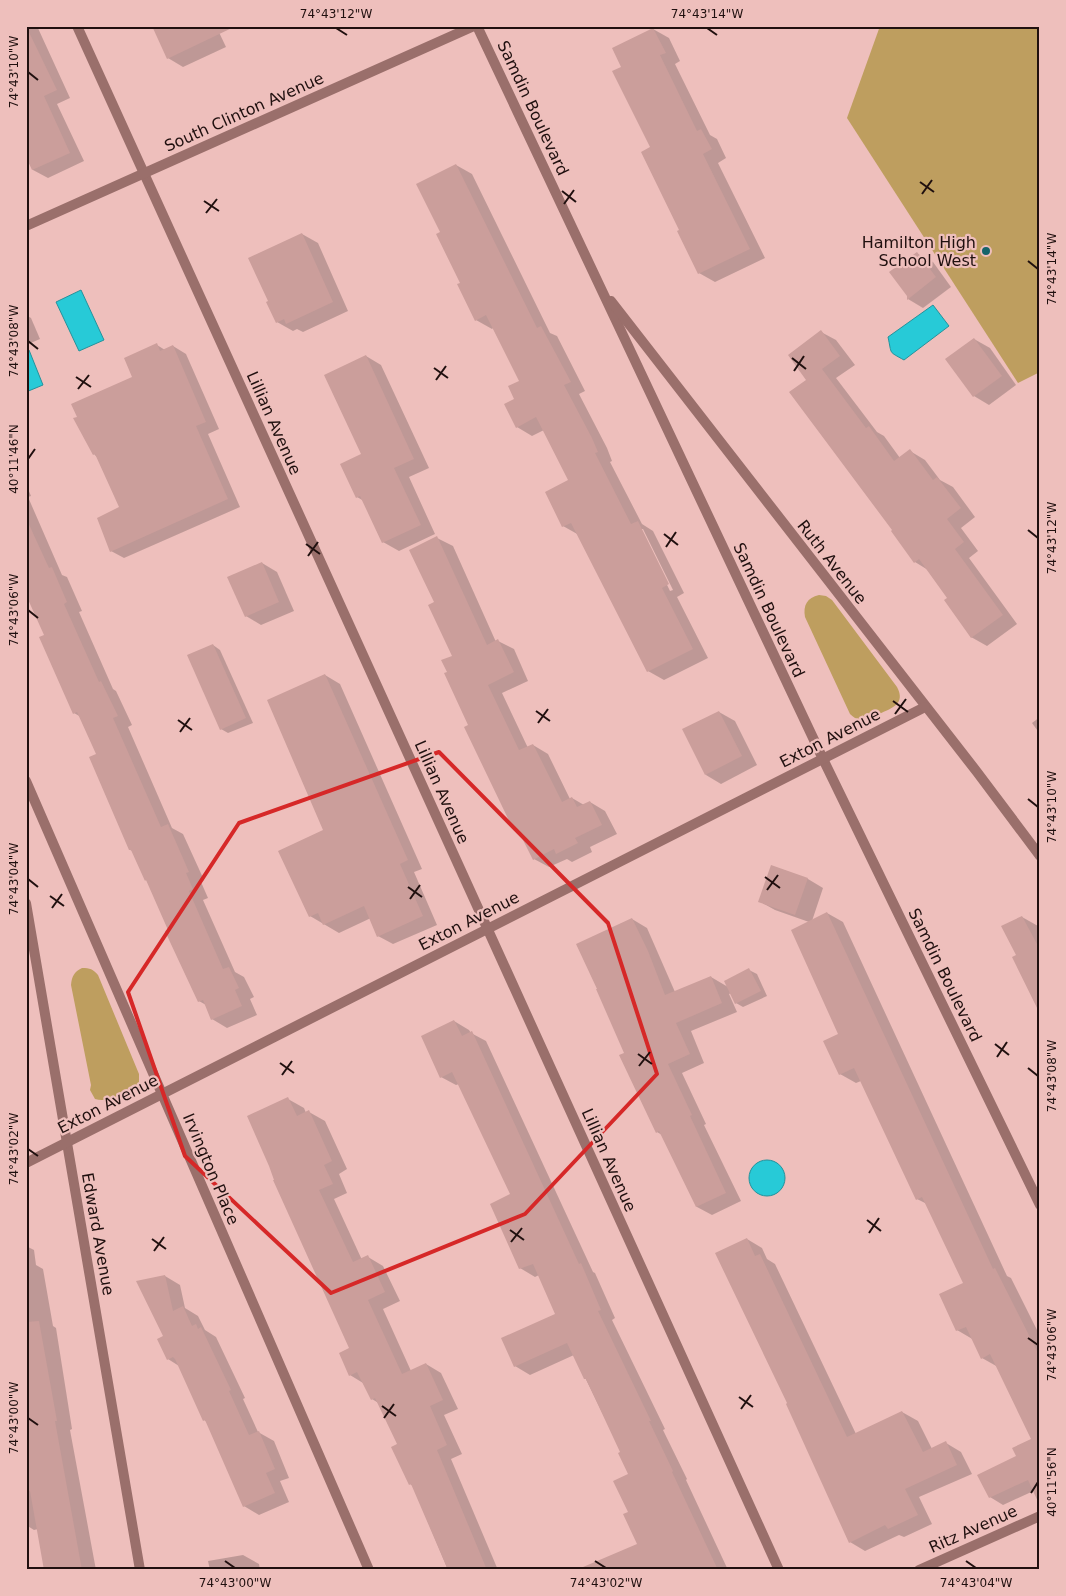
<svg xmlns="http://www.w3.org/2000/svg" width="1066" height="1596" viewBox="0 0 1066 1596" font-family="'DejaVu Sans',sans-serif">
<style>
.green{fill:#be9e5f}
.water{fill:#27cad7;stroke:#25929b}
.shadow{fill:#0003;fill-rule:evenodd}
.building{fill:#cb9e9b}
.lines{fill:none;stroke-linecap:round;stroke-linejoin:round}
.street{stroke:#9a6f6b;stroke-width:10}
.marked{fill:none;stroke:#d62828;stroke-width:4;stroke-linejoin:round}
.ticks{fill:none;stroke:#20100f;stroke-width:2}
.poi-dot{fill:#15646a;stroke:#eebfbc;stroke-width:2}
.labels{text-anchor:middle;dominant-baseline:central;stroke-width:4.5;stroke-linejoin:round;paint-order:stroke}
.street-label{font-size:16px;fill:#20100f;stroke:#eebfbc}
.poi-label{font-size:16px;fill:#20100f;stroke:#eebfbc;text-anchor:end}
.neatline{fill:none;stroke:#20100f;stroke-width:2}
.ticks-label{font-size:12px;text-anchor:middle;fill:#20100f}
</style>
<rect width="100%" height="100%" fill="#eebfbc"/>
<g class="green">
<polygon points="880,26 1040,26 1040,372 1018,383 847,118"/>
<path d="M819 595 826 596 832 600 897 687C906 704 892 708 879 714 873 717 866 721 860 720 856 719 853 717 850 714L805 617C803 605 807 598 819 595Z"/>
<path d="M82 968C90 968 93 969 98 975L139 1074V1083L136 1086C126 1094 108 1103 95 1099L90 1090 91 1085 71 985C72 976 74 972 82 968Z"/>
</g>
<g class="water">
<polygon points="81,290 104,340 79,351 56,302"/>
<path d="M933 305 949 326 904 360C888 351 892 355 888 337Z"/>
<polygon points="29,350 43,385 26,392 26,351"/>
<circle cx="767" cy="1178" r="18"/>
</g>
<g class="shadow">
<polygon points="26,26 37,26 70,98 57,104 84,161 48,178 33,170 26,154"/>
<polygon points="216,26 226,47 183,67 168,58"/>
<polygon points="653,29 669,38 680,61 675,64 710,135 717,139 726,158 718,163 765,258 715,282 699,273 681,231 623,67"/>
<path d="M456 165 472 174 550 333 557 336 585 391 579 394 607 448 612 461 610 462 642 524 653 531 684 593 677 597 708 658 664 680 648 671 579 535 563 526 570 481 544 430 532 436 517 427 516 400 520 381 493 328 492 329 476 320 442 233ZM640 529H643L673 590 670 591Z"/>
<polygon points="302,234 318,243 348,311 303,332 297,329 293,331 277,322"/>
<polygon points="918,254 933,262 951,287 923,308 908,299"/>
<polygon points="26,315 31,318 40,339 26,345"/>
<polygon points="821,332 836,340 855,365 836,378 877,432 884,436 900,458 910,451 925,460 940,480 953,487 975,517 961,528 978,551 969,558 1017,624 987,646 971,637 949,598 928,570 915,562 894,530 808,380"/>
<polygon points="974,339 990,348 1016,385 989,405 974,396"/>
<polygon points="157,345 165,350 173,346 186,354 219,429 208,434 240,507 124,558 111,551 121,508 97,457 94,454 134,377"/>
<polygon points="366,356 381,365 429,468 409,477 435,534 399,551 383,542 364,501 357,497 363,454"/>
<polygon points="26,484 31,496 28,497 62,575 67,577 82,611 79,612 113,689 116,691 132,725 128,727 172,828 183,834 204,880 201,882 208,898 203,900 235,972 244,977 254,997 250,999 257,1015 227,1028 212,1019 206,1005 199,1001 148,881 146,880 133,851 130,850 98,755 81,717 74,713 46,636 29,598 26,596"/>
<polygon points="437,538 453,546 496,642 498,641 514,649 528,681 502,693 528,748 533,745 548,754 570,799 572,798 584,805 590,802 605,811 617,834 590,847 592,852 572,862 567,859 549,867 534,859 521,832 514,828 470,726 449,672 453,656 435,602"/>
<polygon points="262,563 277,572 294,611 261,625 246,616"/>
<polygon points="213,645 220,650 253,723 228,733 221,729"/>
<polygon points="325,675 340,684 422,869 414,872 437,925 393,944 378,936 371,918 339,933 310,916 324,831"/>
<polygon points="719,712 735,721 757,765 721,784 706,775"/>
<polygon points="1040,717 1040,734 1032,723"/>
<polygon points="772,866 808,879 823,888 812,921 827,913 843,922 1007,1276 1011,1278 1040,1336 1040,1488 1003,1505 990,1497 1018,1456 1039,1436 998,1367 982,1358 974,1340 957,1330 965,1283 927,1204 917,1199 861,1081 856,1083 840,1074 840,1034 809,922 775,910 759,901"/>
<polygon points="1022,917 1038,926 1040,930 1040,1009 1017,956"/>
<polygon points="632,919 647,928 675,992 711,977 728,987 749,970 757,974 767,996 743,1007 736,1003 731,993 729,994 737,1012 691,1031 704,1063 682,1073 706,1124 704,1125 741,1201 712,1215 697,1207 662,1135 657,1132 625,1054"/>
<polygon points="454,1021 469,1030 471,1033 486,1041 593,1272 595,1273 615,1318 612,1320 665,1429 663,1430 687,1479 686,1480 728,1570 605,1570 639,1544 630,1513 630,1474 622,1453 574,1355 530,1375 515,1366 557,1315 539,1275 535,1277 520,1268 512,1195 459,1084 456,1085 441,1077"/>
<polygon points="288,1099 304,1108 306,1113 309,1112 325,1121 347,1169 339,1174 347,1193 334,1199 362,1260 368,1257 383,1266 400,1301 383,1309 411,1371 426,1364 441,1373 458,1409 444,1415 462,1454 451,1459 498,1570 448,1570 413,1486 410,1484 399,1445 380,1404 372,1399 363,1383 350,1375 350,1349"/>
<polygon points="747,1239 762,1248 767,1259 775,1264 856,1434 902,1412 918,1421 932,1449 946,1443 961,1452 972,1474 919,1497 932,1524 904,1537 899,1535 865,1551 850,1542 789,1404"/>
<polygon points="26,1246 34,1250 36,1265 43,1269 53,1326 56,1328 72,1429 70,1430 96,1570 46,1570 38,1529 34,1530 26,1525"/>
<polygon points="165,1276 180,1285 185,1308 198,1316 205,1330 216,1337 245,1398 243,1399 258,1432 274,1441 289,1478 280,1481 289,1502 259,1515 244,1506 207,1422 204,1420 179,1366 168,1359 164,1337"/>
<polygon points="243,1555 259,1564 260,1570 210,1570 208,1561"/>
</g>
<g class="building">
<polygon points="26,26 57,90 44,96 70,153 32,170 26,157"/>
<polygon points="152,26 236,26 167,59"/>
<polygon points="653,28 666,53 660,55 697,131 701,129 712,149 703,154 750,249 698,274 677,231 679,230 641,152 650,147 612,71 621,67 612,48"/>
<polygon points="456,164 537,328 541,326 571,382 564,385 592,438 598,452 595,453 631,524 638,521 669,584 662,588 693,649 647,672 571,523 562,527 545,492 568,480 536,417 516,428 504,404 514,399 508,386 519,381 486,315 475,321 457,284 460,283 436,234 440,232 416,184"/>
<polygon points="302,233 333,302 286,324 284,319 276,323 266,302 268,301 248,258"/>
<polygon points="917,252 936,277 907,300 907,296 889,272"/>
<polygon points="821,330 840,356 822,369 866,428 869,426 894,461 910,449 933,480 937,477 961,508 947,519 964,542 955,549 1003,615 971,638 944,600 947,598 919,559 914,563 891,531 892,530 789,392 806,380 788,355"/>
<polygon points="974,338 1002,376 973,397 945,359"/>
<polygon points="157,343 160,351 173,345 206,422 196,426 228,499 110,552 97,518 119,507 95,454 93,455 73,418 77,417 71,404 132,377 124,358"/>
<polygon points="366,355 414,459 394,468 421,525 382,543 360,496 356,498 340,464 361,454 324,375"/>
<polygon points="26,518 49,568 52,567 67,602 64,604 99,682 101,681 118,716 113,718 161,827 168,824 189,872 186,873 193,889 189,891 223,969 229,967 239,988 235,990 242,1006 211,1020 203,1000 198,1002 170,942 165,931 168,930 146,880 145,881 131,850 129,850 89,757 96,754 77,712 73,714 39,637 44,635 26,595"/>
<polygon points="437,536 487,645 498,639 514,672 488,685 519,750 533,744 562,802 572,797 577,807 590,801 602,825 575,838 578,843 556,854 554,849 533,860 517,828 513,829 464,727 468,725 444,673 447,672 441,660 452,656 428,605 434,602 409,550"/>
<polygon points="262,562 279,602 245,617 227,577"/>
<polygon points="213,644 246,718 220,730 187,655"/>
<polygon points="325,674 408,860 400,864 423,916 377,937 364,906 323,925 318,913 309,917 278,851 323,830 267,700"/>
<polygon points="719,711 742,756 705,775 682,729"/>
<polygon points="771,865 808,878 795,915 758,902"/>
<polygon points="827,912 993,1269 995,1268 1040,1357 1040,1506 1028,1480 989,1498 977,1475 1016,1456 1012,1448 1031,1439 990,1354 981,1359 966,1327 956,1331 939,1294 963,1283 922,1197 916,1200 854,1068 839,1075 823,1041 838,1034 791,930"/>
<polygon points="1022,916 1037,944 1040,943 1040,1014 1012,957 1016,955 1001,926"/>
<polygon points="632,918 648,951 665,995 711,976 722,1003 676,1023 690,1054 668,1064 692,1115 690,1116 726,1193 696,1207 659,1131 656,1133 619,1055 624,1053 596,989 597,989 576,944"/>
<polygon points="749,968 761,991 735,1004 724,981"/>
<polygon points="454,1020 462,1036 472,1031 579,1264 581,1263 601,1310 598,1311 651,1421 649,1421 673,1471 672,1472 718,1570 576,1570 637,1544 623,1514 628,1512 613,1481 628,1474 618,1453 620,1452 586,1379 584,1379 567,1343 514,1367 501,1338 555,1314 533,1264 519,1269 490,1204 510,1194 452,1072 440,1078 421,1036"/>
<polygon points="288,1097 297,1116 309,1110 332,1161 324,1165 333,1184 319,1190 353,1262 368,1255 385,1292 368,1300 402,1374 426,1363 443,1400 430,1406 447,1445 437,1450 487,1570 448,1570 411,1484 409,1485 391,1447 397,1444 375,1398 371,1400 357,1372 349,1376 339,1353 349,1348 273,1180 274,1180 269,1166 247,1116"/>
<polygon points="747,1238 755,1256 760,1254 847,1437 902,1411 923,1452 946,1441 957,1465 905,1489 918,1515 888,1529 885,1525 849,1543 786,1404 787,1403 715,1253"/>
<polygon points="165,1275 173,1311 183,1306 192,1326 196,1324 198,1329 201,1327 231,1390 229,1391 249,1435 259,1431 275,1469 266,1473 275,1493 243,1507 205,1420 203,1421 175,1359 173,1357 167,1360 157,1339 163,1336 136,1281"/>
<polygon points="39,1321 57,1421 55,1421 82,1570 44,1570 30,1491 26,1492 26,1322"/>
</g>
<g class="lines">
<g class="street">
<polyline points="77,26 779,1570"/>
<polyline points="477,26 823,759 1040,1205"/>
<polyline points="26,226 474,26"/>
<polyline points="611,301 977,772 1040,856"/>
<polyline points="26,781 369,1570"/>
<polyline points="26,903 140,1570"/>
<polyline points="26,1163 925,707"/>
<polyline points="919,1570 1040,1516"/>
</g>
</g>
<path class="marked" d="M439 752 608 923 657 1074 525 1214 331 1293 185 1156 128 992 239 823Z"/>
<path class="ticks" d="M336 28 347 35M707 28 717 35M28 72 38 80M920 182 934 192M562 191 576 202M922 194 932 180M204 201 219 211M564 204 574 190M206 213 217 199M1028 261 1038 269M28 341 38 349M792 358 806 369M434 368 448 378M794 371 804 356M76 377 91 387M436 380 446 366M78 389 89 375M28 459 35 449M1028 530 1038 538M664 534 678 545M306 544 320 554M666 547 676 532M308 556 318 542M28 610 38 618M893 701 908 712M536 711 550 721M895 714 906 699M178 720 192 730M538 723 548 709M180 732 190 718M1028 799 1038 807M765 877 780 888M28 879 38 887M408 887 422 897M767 890 778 875M50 896 64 906M410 899 420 885M52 908 62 894M995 1044 1009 1055M638 1054 652 1064M997 1057 1007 1042M280 1063 294 1073M639 1066 650 1052M1028 1068 1038 1076M282 1075 292 1061M28 1149 38 1156M867 1220 881 1231M510 1230 524 1240M869 1233 879 1218M152 1239 166 1249M511 1242 522 1228M154 1251 164 1237M1028 1338 1038 1345M739 1397 753 1407M382 1406 396 1416M741 1409 751 1395M28 1418 38 1425M384 1418 394 1404M1031 1493 1038 1482M225 1561 235 1568M595 1561 606 1568M966 1561 976 1568"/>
<circle class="poi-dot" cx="986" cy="251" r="5"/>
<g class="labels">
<g class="street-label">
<text transform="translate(533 108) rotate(65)">Samdin Boulevard</text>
<text transform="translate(244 112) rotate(-24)">South Clinton Avenue</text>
<text transform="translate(274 423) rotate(66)">Lillian Avenue</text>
<text transform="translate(832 562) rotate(52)">Ruth Avenue</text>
<text transform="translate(769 610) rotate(65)">Samdin Boulevard</text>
<text transform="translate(830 738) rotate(-27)">Exton Avenue</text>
<text transform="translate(442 792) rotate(66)">Lillian Avenue</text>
<text transform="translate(469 921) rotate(-27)">Exton Avenue</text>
<text transform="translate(945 975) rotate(64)">Samdin Boulevard</text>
<text transform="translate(108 1104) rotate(-27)">Exton Avenue</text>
<text transform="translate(609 1160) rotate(66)">Lillian Avenue</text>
<text transform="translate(211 1169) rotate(67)">Irvington Place</text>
<text transform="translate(98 1234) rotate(80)">Edward Avenue</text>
<text transform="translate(973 1529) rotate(-24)">Ritz Avenue</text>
</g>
<g class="poi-label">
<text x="976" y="242">Hamilton High<tspan x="976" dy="18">School West</tspan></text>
</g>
</g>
<rect width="1066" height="1596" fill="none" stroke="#eebfbc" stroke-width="55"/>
<rect x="28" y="28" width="1010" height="1540" class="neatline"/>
<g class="ticks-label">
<text x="336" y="18">74°43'12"W</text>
<text x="707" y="18">74°43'14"W</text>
<text transform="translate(14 72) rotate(-90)" y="4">74°43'10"W</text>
<text transform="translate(1052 269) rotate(-90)" y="4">74°43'14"W</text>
<text transform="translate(14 341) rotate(-90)" y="4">74°43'08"W</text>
<text transform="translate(14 459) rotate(-90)" y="4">40°11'46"N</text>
<text transform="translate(1052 538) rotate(-90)" y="4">74°43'12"W</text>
<text transform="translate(14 610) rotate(-90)" y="4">74°43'06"W</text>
<text transform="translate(1052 807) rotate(-90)" y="4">74°43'10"W</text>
<text transform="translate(14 879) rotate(-90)" y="4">74°43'04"W</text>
<text transform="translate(1052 1076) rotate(-90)" y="4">74°43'08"W</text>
<text transform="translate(14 1149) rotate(-90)" y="4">74°43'02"W</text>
<text transform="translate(1052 1345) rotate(-90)" y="4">74°43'06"W</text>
<text transform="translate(14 1418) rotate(-90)" y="4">74°43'00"W</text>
<text transform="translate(1052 1482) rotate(-90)" y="4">40°11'56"N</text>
<text x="235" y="1587">74°43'00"W</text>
<text x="606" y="1587">74°43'02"W</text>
<text x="976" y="1587">74°43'04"W</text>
</g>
</svg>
